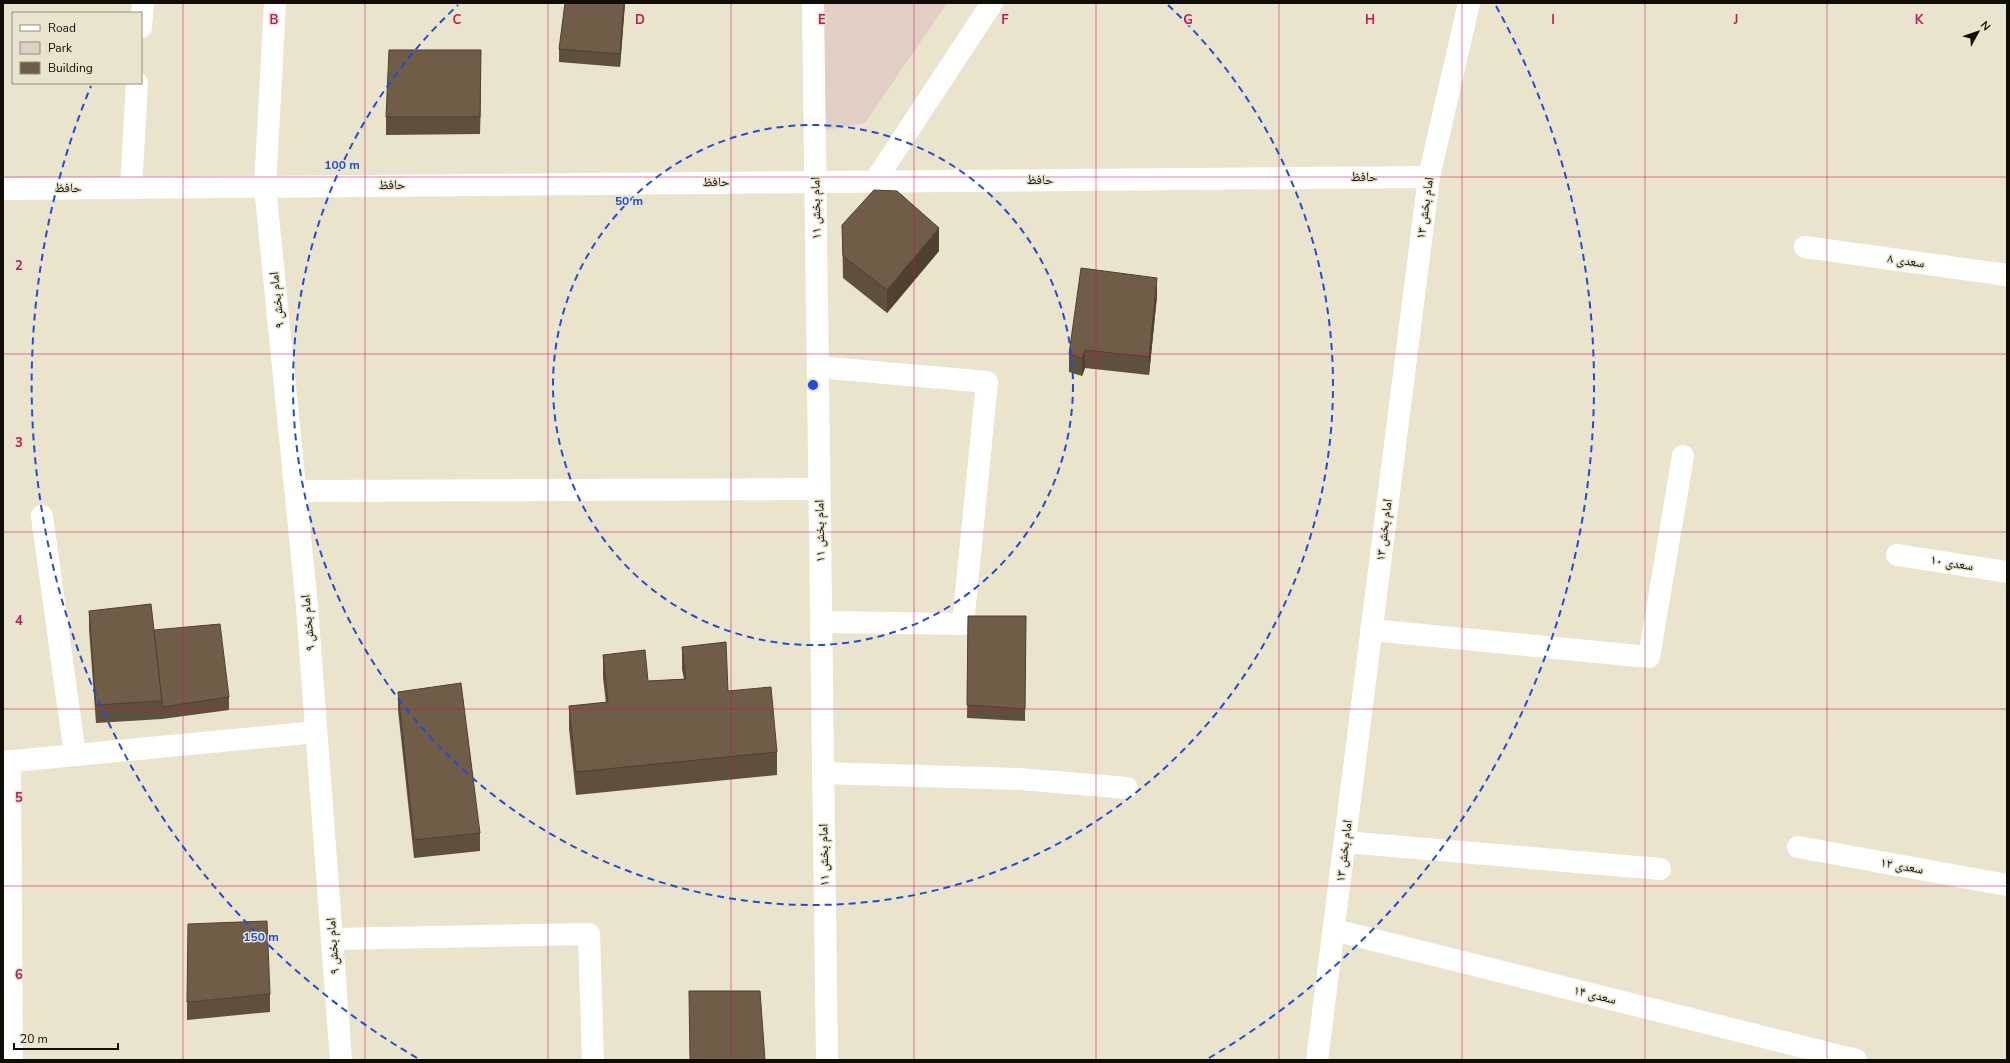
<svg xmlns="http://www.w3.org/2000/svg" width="2010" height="1063" viewBox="0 0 2010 1063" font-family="'Nunito Sans','Noto Naskh Arabic',sans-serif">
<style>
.green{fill:#e1cec5}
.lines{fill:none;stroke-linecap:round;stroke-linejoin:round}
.minor{stroke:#fff;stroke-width:22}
.tertiary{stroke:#fff;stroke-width:22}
.wall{fill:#5f503d}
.shaded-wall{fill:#4e4132}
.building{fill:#6f5d47;stroke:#4e4132}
.grid{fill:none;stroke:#c2185b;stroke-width:1;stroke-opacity:0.55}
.ring{fill:none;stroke:#1d4ed8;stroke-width:2;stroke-dasharray:7 5}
.labels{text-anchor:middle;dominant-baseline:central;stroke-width:3;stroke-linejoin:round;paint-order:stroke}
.street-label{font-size:13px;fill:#0f0d06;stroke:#eae4cd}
.grid-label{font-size:13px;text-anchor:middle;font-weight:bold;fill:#c2185b;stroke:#eae4cd;stroke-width:3;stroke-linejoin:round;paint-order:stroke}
.centre{fill:#1d4ed8;stroke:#eae4cd;stroke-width:2}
.ring-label{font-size:12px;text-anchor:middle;font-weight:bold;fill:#1d4ed8;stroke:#eae4cd;stroke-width:3;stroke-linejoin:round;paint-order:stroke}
</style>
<rect width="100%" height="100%" fill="#eae4cd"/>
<polygon class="green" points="823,3 947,3 865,123 820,131"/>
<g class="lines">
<g class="minor">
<polyline points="275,3 265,187 307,607 341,1060"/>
<polyline points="813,3 827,1060"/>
<polyline points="141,27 143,3"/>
<polyline points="875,181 992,3"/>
<polyline points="131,188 137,83"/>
<polyline points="3,189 1429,177"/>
<polyline points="1805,247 2007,275"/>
<polyline points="818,367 987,382 963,624 821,622"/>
<polyline points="296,491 819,489"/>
<polyline points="42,516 75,755"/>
<polyline points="1897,555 2007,572"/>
<polyline points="1371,630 1649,657 1683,456"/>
<polyline points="3,762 316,732"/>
<polyline points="10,762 12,1060"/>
<polyline points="823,773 1020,779 1127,788"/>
<polyline points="1345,842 1660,869"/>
<polyline points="1798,847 2007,885"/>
<polyline points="1334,930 1856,1060"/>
<polyline points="332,939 589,934 593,1060"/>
</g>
<polyline class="tertiary" points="1317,1060 1429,177 1469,3"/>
</g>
<g class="wall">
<polygon points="625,3 620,67 559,62 559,49"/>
<polygon points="481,68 480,134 386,135 386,117"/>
<polygon points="842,225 939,251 887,313 843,278"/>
<polygon points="1157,296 1149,375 1085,368 1082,376 1069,372 1069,354"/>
<polygon points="89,611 154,630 229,697 229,710 162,719 96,723 89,629"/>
<polygon points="968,616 1026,616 1025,721 967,718"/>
<polygon points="682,647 728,691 777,752 777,775 576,795 569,729 569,706 606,703 603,678 603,655 648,681 684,679 682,670"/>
<polygon points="398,692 480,833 480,851 414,858 398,710"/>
<polygon points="270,994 270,1012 187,1020 187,1002"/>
</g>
<g class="shaded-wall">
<polygon points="624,3 625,3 620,67 620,54"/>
<polygon points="481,50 481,68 480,134 480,117"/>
<polygon points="939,228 939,251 887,313 887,290"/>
<polygon points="1157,278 1157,296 1149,375 1149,357"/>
<polygon points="1085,350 1085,368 1082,376 1082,358"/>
</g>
<g class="building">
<polygon points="565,3 624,3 620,54 559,49"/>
<polygon points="389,50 481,50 480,117 386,117"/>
<polygon points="874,190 897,191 939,228 887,290 843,256 842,225"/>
<polygon points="1081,268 1157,278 1149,357 1085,350 1082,358 1069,354"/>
<polygon points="151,604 162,701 96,705 89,611"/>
<polygon points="968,616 1026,616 1025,709 967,705"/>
<polygon points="220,624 229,697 162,707 162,701 154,630"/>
<polygon points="726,642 728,691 771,687 777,752 576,772 569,706 608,702 603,655 645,650 648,681 686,679 682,647"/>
<polygon points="461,683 480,833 414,840 398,692"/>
<polygon points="267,921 270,994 187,1002 188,924"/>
<polygon points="689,991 760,991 765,1060 690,1060"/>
</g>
<path class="grid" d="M183 3V1060M365 3V1060M548 3V1060M731 3V1060M914 3V1060M1096 3V1060M1279 3V1060M1462 3V1060M1645 3V1060M1827 3V1060M3 177H2007M3 354H2007M3 532H2007M3 709H2007M3 886H2007"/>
<g class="ring">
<circle cx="813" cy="385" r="260"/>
<path d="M1168 5A520 520 0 1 1 458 5"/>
<path d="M417 1058A781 781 0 0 1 91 86M1496 6A781 781 0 0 1 1209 1058"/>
</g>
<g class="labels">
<g class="street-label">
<text x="1364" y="177">حافظ</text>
<text x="1040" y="180">حافظ</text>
<text transform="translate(716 182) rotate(-1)">حافظ</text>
<text transform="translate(392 185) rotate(-1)">حافظ</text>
<text x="68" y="188">حافظ</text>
<text transform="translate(816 208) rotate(-91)">امام بخش ۱۱</text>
<text transform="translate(1425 208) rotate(-82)">امام بخش ۱۳</text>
<text transform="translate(1906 261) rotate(8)">سعدی ۸</text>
<text transform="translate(277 300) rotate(-96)">امام بخش ۹</text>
<text transform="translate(1384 530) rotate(-83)">امام بخش ۱۳</text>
<text transform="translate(820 531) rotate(-91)">امام بخش ۱۱</text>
<text transform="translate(1952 563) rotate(9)">سعدی ۱۰</text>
<text transform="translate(308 623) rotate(-95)">امام بخش ۹</text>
<text transform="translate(1344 851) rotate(-83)">امام بخش ۱۳</text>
<text transform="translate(824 855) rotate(-91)">امام بخش ۱۱</text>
<text transform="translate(1902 866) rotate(10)">سعدی ۱۲</text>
<text transform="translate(333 946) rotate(-94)">امام بخش ۹</text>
<text transform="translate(1595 995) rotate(14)">سعدی ۱۴</text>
</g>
</g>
<g class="grid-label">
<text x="274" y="24">B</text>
<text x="457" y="24">C</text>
<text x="640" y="24">D</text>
<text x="822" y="24">E</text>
<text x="1005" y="24">F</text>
<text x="1188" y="24">G</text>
<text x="1370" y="24">H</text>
<text x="1553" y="24">I</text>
<text x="1736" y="24">J</text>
<text x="1919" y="24">K</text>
<text x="19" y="270">2</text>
<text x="19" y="447">3</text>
<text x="19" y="625">4</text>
<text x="19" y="802">5</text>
<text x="19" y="979">6</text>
</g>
<circle cx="813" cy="385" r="6" class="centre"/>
<g class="ring-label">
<text x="342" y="169">100 m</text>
<text x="629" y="205">50 m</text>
<text x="261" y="941">150 m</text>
</g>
<rect width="2010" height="1063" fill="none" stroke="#0f0d06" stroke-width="8"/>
<rect x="12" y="12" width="130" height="72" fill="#eae4cd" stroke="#928e7d"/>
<rect x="20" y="25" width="20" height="6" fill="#ffffff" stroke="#928e7d"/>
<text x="48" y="32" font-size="12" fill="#0f0d06">Road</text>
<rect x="20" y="42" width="20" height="12" fill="#e1cec5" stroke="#928e7d"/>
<text x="48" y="52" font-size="12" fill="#0f0d06">Park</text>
<rect x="20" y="62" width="20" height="12" fill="#6f5d47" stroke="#928e7d"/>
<text x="48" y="72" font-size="12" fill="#0f0d06">Building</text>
<g transform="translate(1978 32) rotate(50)" stroke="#eae4cd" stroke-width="3" paint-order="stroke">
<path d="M0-3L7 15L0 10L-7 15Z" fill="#0f0d06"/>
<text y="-6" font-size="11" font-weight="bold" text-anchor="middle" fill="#0f0d06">N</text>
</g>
<path d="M14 1043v6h104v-6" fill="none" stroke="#0f0d06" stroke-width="2"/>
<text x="20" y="1043" font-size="12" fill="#0f0d06" stroke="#eae4cd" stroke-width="3" paint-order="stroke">20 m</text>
</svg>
